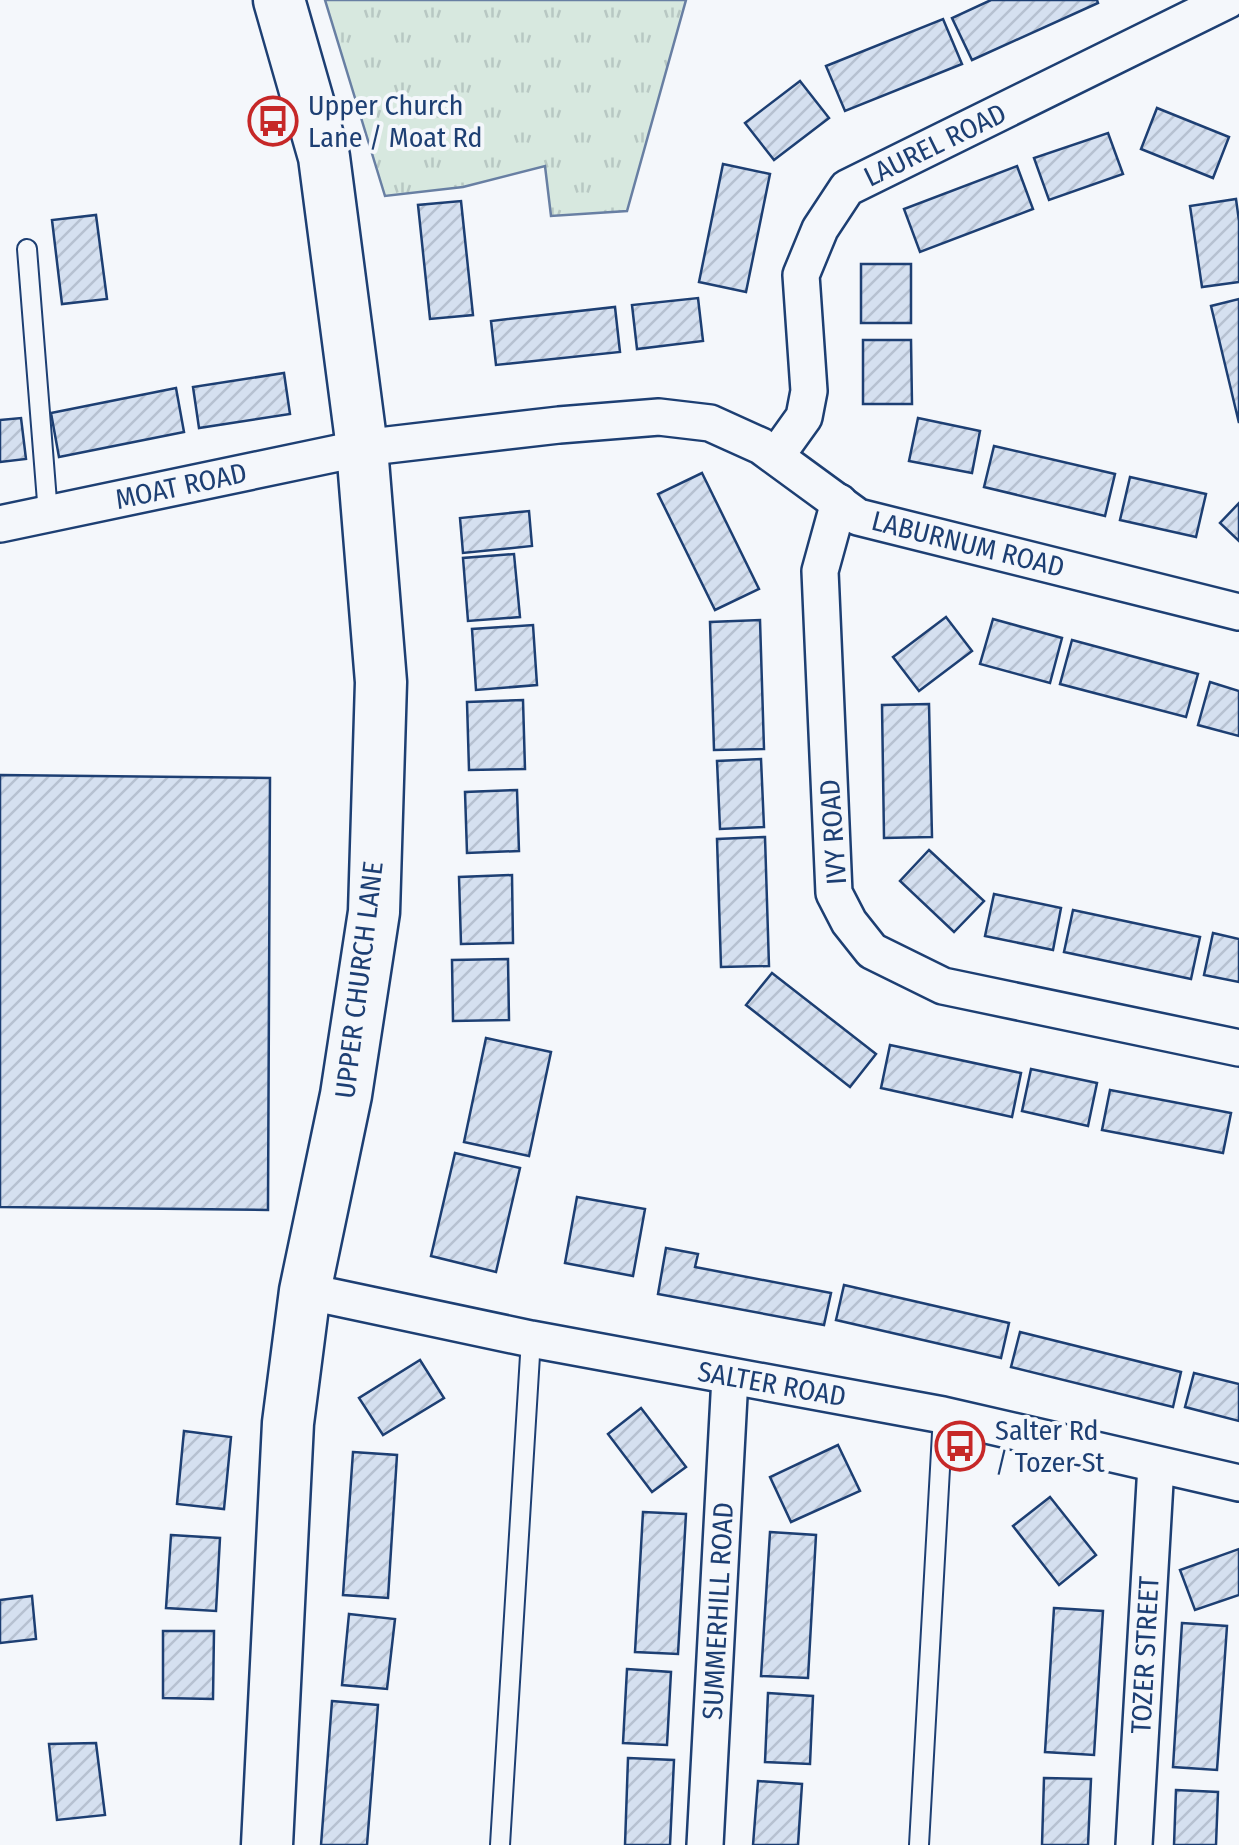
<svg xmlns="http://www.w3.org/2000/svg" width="1239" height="1845" viewBox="0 0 1239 1845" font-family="'Fira Sans Condensed',sans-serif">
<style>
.park{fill:url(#park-tufts);stroke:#687fa3;stroke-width:2.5}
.building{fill:url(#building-hatch);stroke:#1d3f73;stroke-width:2.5}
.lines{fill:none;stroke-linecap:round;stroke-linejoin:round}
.service-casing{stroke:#1d3f73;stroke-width:22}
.minor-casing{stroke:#1d3f73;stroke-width:40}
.secondary-casing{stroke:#1d3f73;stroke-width:55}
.service{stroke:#f4f7fb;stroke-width:18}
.minor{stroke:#f4f7fb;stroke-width:35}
.secondary{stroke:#f4f7fb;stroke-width:50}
.labels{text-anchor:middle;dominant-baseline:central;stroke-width:8;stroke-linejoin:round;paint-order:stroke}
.poi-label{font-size:28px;fill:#1d3f73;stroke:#f4f7fb;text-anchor:start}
.street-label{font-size:28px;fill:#1d3f73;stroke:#f4f7fb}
</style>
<defs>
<pattern id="park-tufts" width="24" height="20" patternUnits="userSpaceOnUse" patternTransform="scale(2.5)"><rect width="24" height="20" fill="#d7e8df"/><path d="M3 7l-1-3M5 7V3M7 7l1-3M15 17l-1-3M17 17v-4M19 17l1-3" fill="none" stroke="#b8c8c3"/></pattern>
<pattern id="building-hatch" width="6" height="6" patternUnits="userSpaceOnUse" patternTransform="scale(2.5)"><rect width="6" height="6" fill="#d5e0f0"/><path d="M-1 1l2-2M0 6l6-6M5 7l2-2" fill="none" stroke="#b6c1d1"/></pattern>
</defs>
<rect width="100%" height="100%" fill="#f4f7fb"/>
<polygon class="park" points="325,0 686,0 627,211 551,216 545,166 463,187 385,196"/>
<g class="building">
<polygon points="991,0 1097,0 1098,3 972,60 952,18"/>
<polygon points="943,19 962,64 845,111 826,66"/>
<polygon points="800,81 829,118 774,160 745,123"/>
<polygon points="1157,108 1229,137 1213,178 1141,149"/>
<polygon points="1108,133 1123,174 1049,200 1034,158"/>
<polygon points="723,164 770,174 746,292 699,282"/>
<polygon points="1017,166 1033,209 920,252 904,209"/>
<polygon points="1236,199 1239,221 1239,282 1202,287 1190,206"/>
<polygon points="461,201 473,315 430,319 418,205"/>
<polygon points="96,215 107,299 62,304 52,220"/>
<rect x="861" y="264" width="50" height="59"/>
<polygon points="698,298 703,341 637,349 632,305"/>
<polygon points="1239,299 1239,423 1211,306"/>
<polygon points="615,307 620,352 496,365 491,321"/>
<polygon points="863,340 911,340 912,404 863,404"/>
<polygon points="284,373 290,414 199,428 193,387"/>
<polygon points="176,388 184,432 59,457 51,413"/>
<polygon points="21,418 26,459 0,462 0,420"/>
<polygon points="918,418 980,431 972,473 909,461"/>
<polygon points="994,446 1115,474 1105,516 984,487"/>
<polygon points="702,473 759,589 715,610 658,494"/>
<polygon points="1130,477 1206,494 1196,537 1120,520"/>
<polygon points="1239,503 1239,541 1220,523"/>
<polygon points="529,511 532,546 463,553 460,518"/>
<polygon points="514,554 520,617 468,621 463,558"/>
<polygon points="946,617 972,651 919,691 893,657"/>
<polygon points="993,619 1062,638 1050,683 980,664"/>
<polygon points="760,620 764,749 714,750 710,622"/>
<polygon points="533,625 537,685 476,690 472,629"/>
<polygon points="1072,640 1198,674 1186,717 1060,684"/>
<polygon points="1210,682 1239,691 1239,736 1198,725"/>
<polygon points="523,700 525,769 469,770 467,702"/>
<polygon points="929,704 932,837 884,838 882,705"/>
<polygon points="761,759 764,827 720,829 717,761"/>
<polygon points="0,775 270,778 268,1210 0,1207"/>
<polygon points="517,790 519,851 467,853 465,792"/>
<polygon points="765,837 769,966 721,967 717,839"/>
<polygon points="929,850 984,901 954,932 900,881"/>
<polygon points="512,875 513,943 461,944 459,877"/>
<polygon points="994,894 1061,908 1053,950 985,936"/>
<polygon points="1073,910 1200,937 1191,979 1064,952"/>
<polygon points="1213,933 1239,939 1239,982 1204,975"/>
<polygon points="508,959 509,1020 453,1021 452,960"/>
<polygon points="772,973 876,1054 850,1087 746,1005"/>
<polygon points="486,1038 551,1052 529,1156 464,1142"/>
<polygon points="890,1045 1021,1073 1012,1117 881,1088"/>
<polygon points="1031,1069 1097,1083 1088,1126 1022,1111"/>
<polygon points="1110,1090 1231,1113 1223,1153 1102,1130"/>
<polygon points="455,1153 520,1168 496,1272 431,1256"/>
<polygon points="577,1197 645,1209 633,1276 565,1263"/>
<polygon points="666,1248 698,1254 695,1267 831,1293 824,1325 658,1294"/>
<polygon points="844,1285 1009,1323 1001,1358 836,1320"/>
<polygon points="1020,1332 1181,1372 1173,1407 1011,1367"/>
<polygon points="420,1360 444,1398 383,1435 359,1398"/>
<polygon points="1194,1373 1239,1384 1239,1421 1185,1407"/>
<polygon points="641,1408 686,1467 652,1492 608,1434"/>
<polygon points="184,1431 231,1437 224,1509 177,1504"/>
<polygon points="838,1445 860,1491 791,1522 770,1477"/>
<polygon points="353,1452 397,1455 388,1598 343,1595"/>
<polygon points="1050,1497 1096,1555 1059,1585 1013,1526"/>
<polygon points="643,1512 686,1514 678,1654 635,1652"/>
<polygon points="770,1532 816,1535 808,1678 761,1676"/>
<polygon points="171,1535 220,1538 216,1611 166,1608"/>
<polygon points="1239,1549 1239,1595 1195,1610 1180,1570"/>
<polygon points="32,1596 36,1639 0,1643 0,1600"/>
<polygon points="1054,1608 1103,1611 1094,1755 1045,1752"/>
<polygon points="349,1614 395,1619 387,1689 342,1685"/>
<polygon points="1182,1623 1227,1626 1217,1770 1173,1767"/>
<polygon points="163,1631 214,1631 213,1699 163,1698"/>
<polygon points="627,1669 671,1672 667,1745 623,1743"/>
<polygon points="768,1693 813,1696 810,1764 765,1762"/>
<polygon points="332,1701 378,1705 367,1845 321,1845"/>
<polygon points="96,1743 105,1815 57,1820 49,1744"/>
<polygon points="628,1758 674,1760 670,1845 625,1845"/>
<polygon points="1044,1778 1091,1779 1088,1845 1042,1845"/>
<polygon points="758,1781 802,1784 798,1845 753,1845"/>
<polygon points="1176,1790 1218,1792 1216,1845 1174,1845"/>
</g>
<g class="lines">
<g class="service-casing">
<g id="service">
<polyline points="27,249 48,514"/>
<polyline points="500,1845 531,1339"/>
<polyline points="919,1845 943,1415"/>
</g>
</g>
<g class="minor-casing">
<g id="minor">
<polyline points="776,456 804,417 809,391 801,275 820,229 847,188 1228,0"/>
<polyline points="839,502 820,571 834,893 849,922 872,951 943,986 1239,1048"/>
<polyline points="0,524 362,448 559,425 659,417 710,423 761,446 858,517 1239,612"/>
<polyline points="305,1291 531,1339 943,1415 1239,1483"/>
<polyline points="705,1845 730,1377"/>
<polyline points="1134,1845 1156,1465"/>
</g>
</g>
<g class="secondary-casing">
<polyline id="secondary" points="267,1845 288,1423 305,1291 346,1095 374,912 381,682 362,448 324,157 279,0"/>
</g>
<use href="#service" class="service"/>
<use href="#minor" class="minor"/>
<use href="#secondary" class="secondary"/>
</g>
<defs>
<g id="bus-ring" transform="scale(2.5)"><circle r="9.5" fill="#f4f7fb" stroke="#c62828" stroke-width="1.5"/><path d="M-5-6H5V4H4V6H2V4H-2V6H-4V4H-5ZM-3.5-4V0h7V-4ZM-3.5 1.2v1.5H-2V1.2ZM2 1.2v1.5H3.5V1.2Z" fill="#c62828"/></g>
</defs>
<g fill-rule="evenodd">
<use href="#bus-ring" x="273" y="121"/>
<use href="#bus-ring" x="960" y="1446"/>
</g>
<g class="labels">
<g class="poi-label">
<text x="308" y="105">Upper Church<tspan x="308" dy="32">Lane / Moat Rd</tspan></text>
<text x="995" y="1430">Salter Rd<tspan x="995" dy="32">/ Tozer St</tspan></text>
</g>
<g class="street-label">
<text transform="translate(935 145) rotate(-26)">LAUREL ROAD</text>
<text transform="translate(181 486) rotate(-12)">MOAT ROAD</text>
<text transform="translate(968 544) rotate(14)">LABURNUM ROAD</text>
<text transform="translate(833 832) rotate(-94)">IVY ROAD</text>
<text transform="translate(359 980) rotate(-83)">UPPER CHURCH LANE</text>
<text transform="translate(772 1384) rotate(10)">SALTER ROAD</text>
<text transform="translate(718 1611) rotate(-87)">SUMMERHILL ROAD</text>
<text transform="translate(1145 1655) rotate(-87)">TOZER STREET</text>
</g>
</g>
</svg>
